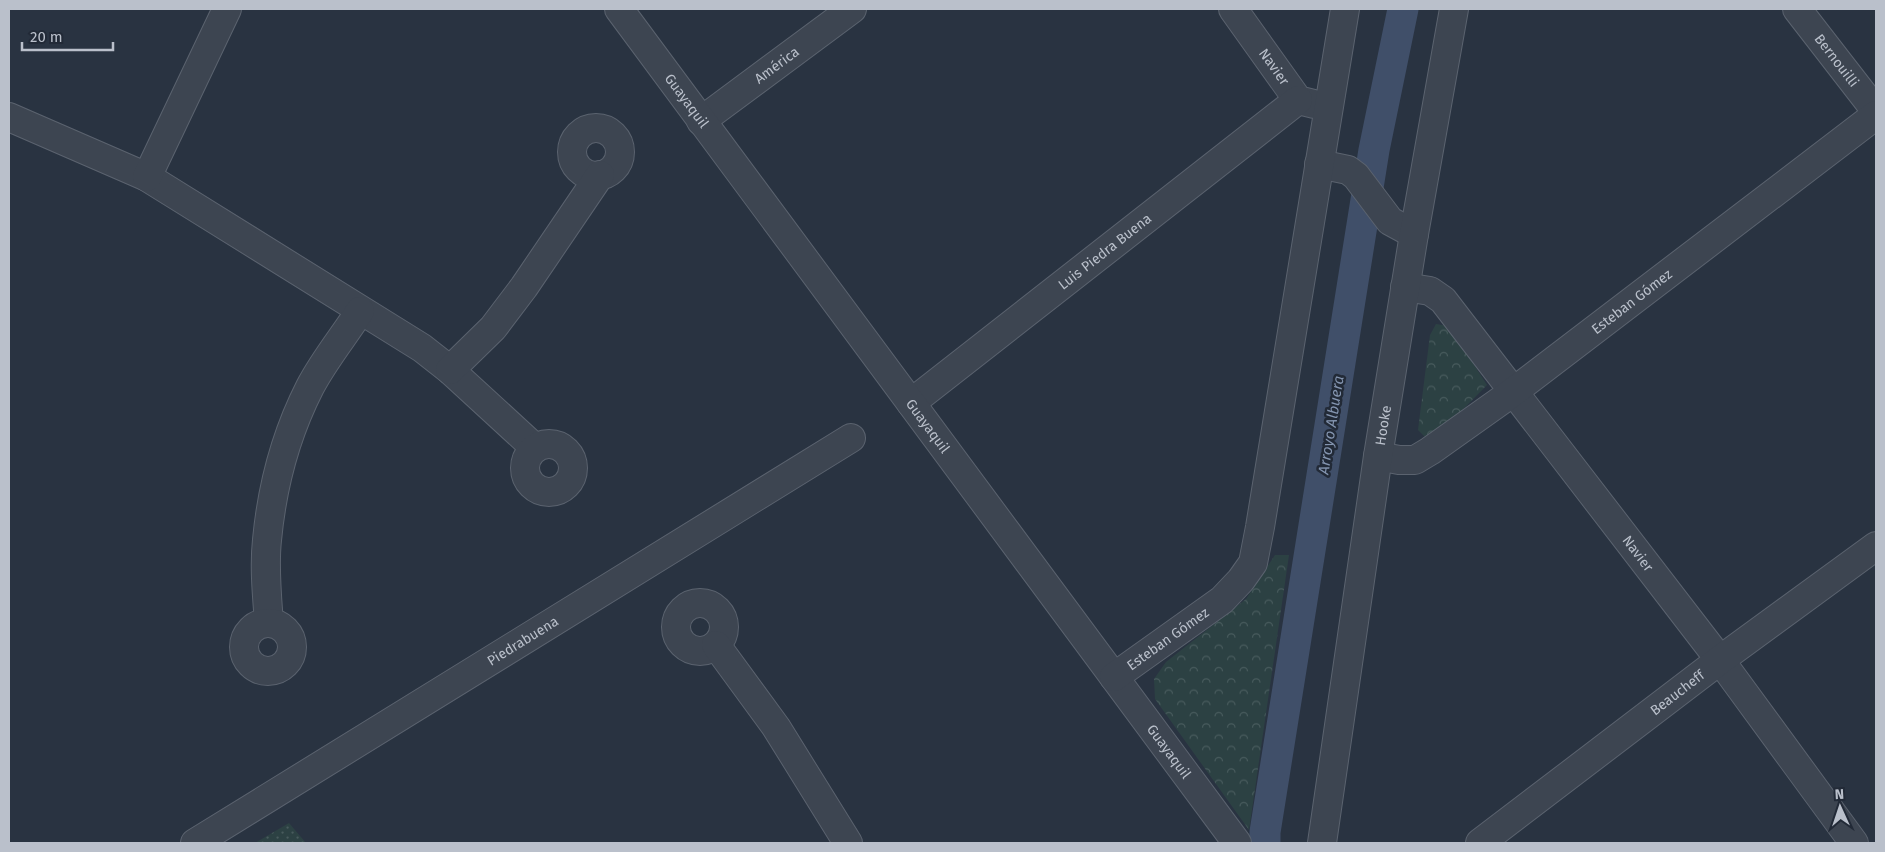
<svg xmlns="http://www.w3.org/2000/svg" width="1885" height="852" viewBox="0 0 1885 852" font-family="'Fira Sans',sans-serif">
<style>
.grass{fill:url(#grass-dots)}
.park{fill:url(#park-crowns)}
.lines{fill:none;stroke-linecap:round;stroke-linejoin:round}
.canal{stroke:#404f69;stroke-width:31}
.minor-casing{stroke:#5b636f;stroke-width:30}
.tertiary-casing{stroke:#5b636f;stroke-width:30}
.minor{stroke:#3d4551;stroke-width:28}
.tertiary{stroke:#3d4551;stroke-width:28}
.labels{text-anchor:middle;dominant-baseline:central;stroke-width:5;stroke-linejoin:round;paint-order:stroke}
.street-label{font-size:14px;fill:#bac0cb;stroke:#222a37}
.water-label{font-size:15px;font-style:italic;fill:#8495b0;stroke:#222a37}
</style>
<defs>
<pattern id="grass-dots" width="8" height="8" patternUnits="userSpaceOnUse" patternTransform="scale(1.25)"><rect width="8" height="8" fill="#2c4143"/><path d="M2 2h.1M6 6h.1" fill="none" stroke="#485b5d" stroke-width="1.8" stroke-linecap="round"/></pattern>
<pattern id="park-crowns" width="20" height="18" patternUnits="userSpaceOnUse" patternTransform="scale(1.25)"><rect width="20" height="18" fill="#2c4143"/><path d="M2 6a3 3 0 1 1 6 0M12 15a3 3 0 1 1 6 0" fill="none" stroke="#485b5d"/></pattern>
</defs>
<rect width="100%" height="100%" fill="#293341"/>
<polygon class="grass" points="289,823 306,843 255,843"/>
<g class="park">
<polygon points="1436,324 1449,326 1487,385 1435,438 1425,437 1418,430 1430,335"/>
<polygon points="1275,555 1289,555 1249,830 1155,699 1154,679 1166,662 1246,599"/>
</g>
<g class="lines">
<polyline class="canal" points="1265,843 1265,832 1374,150 1403,9"/>
<g class="minor-casing">
<g id="minor">
<path id="s1" d="M1233 9 1298 100 1314 104"/>
<path id="s2" d="M1797 9 1876 111"/>
<polyline points="9,117 147,177 422,348 450,370 535,448"/>
<path id="s3" d="M701 121 852 9"/>
<circle cx="596" cy="152" r="24"/>
<polyline points="1319,164 1348,170 1356,176 1390,221 1414,234"/>
<polyline points="147,177 227,9"/>
<path id="s4" d="M1405 287 1430 291 1443 300 1720 660 1854 843"/>
<polyline points="450,370 493,328 524,287 600,175"/>
<path id="s5" d="M911 403 1298 100"/>
<circle cx="549" cy="468" r="24"/>
<path id="s6" d="M1378 456 1399 460H1415L1430 451 1513 392 1876 115"/>
<circle cx="700" cy="627" r="24"/>
<path d="M269 623C267 596 264 567 267 540 272 487 286 434 310 387 324 360 344 336 360 311"/>
<circle cx="268" cy="647" r="24"/>
<polyline points="716,645 776,727 848,843"/>
<path id="s7" d="M195 843 851 438"/>
<path id="s8" d="M1480 843 1720 660 1876 546"/>
</g>
</g>
<g class="tertiary-casing">
<g id="tertiary">
<path id="s9" d="M619 9 1237 843"/>
<path id="s10" d="M1114 677 1222 600 1241 580 1253 563 1260 527 1345 9"/>
<path id="s11" d="M1322 843 1378 456 1414 234 1454 9"/>
</g>
</g>
<use href="#minor" class="minor"/>
<use href="#tertiary" class="tertiary"/>
</g>
<g class="labels">
<g class="street-label">
<text stroke="none"><textPath href="#s2" startOffset="65">Bernouilli</textPath></text>
<text stroke="none"><textPath href="#s3" startOffset="94">América</textPath></text>
<text stroke="none"><textPath href="#s1" startOffset="71">Navier</textPath></text>
<text stroke="none"><textPath href="#s9" startOffset="114">Guayaquil</textPath></text>
<text stroke="none"><textPath href="#s5" startOffset="246">Luis Piedra Buena</textPath></text>
<text stroke="none"><textPath href="#s6" startOffset="306">Esteban Gómez</textPath></text>
<text stroke="none"><textPath href="#s11" startOffset="422">Hooke</textPath></text>
<text stroke="none"><textPath href="#s9" startOffset="519">Guayaquil</textPath></text>
<text stroke="none"><textPath href="#s4" startOffset="361">Navier</textPath></text>
<text stroke="none"><textPath href="#s10" startOffset="66">Esteban Gómez</textPath></text>
<text stroke="none"><textPath href="#s7" startOffset="385">Piedrabuena</textPath></text>
<text stroke="none"><textPath href="#s8" startOffset="248">Beaucheff</textPath></text>
<text stroke="none"><textPath href="#s9" startOffset="924">Guayaquil</textPath></text>
</g>
<g class="water-label">
<text transform="translate(1331 425) rotate(-81)">Arroyo Albuera</text>
</g>
</g>
<rect width="1885" height="852" fill="none" stroke="#bac0cb" stroke-width="20"/>
<g transform="translate(1840 807) rotate(357)" stroke="#222a37" stroke-width="4" paint-order="stroke">
<path d="M0-4L9 19L0 12L-9 19Z" fill="#bac0cb"/>
<text y="-8" font-size="14" font-weight="bold" text-anchor="middle" fill="#bac0cb">N</text>
</g>
<path d="M22 42v8h91v-8" fill="none" stroke="#bac0cb" stroke-width="2.5"/>
<text x="30" y="42" font-size="15" fill="#bac0cb" stroke="#222a37" stroke-width="4" paint-order="stroke">20 m</text>
</svg>
